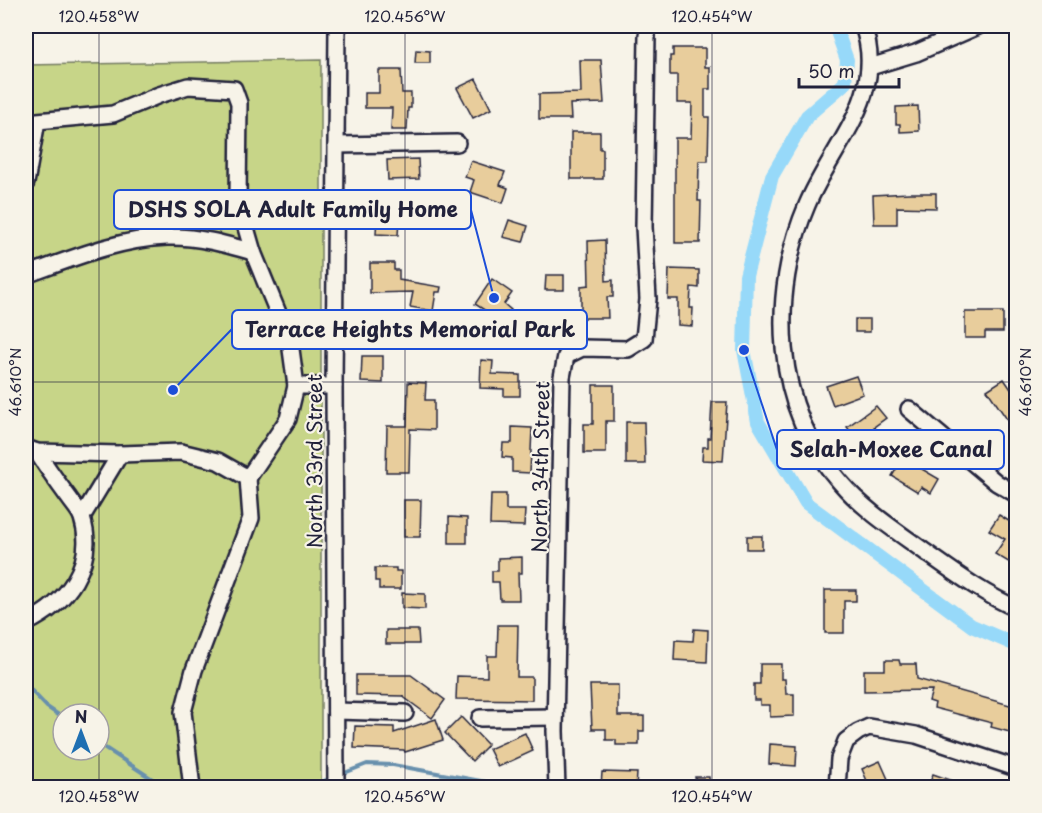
<svg xmlns="http://www.w3.org/2000/svg" width="1042" height="813" viewBox="0 0 1042 813" font-family="'Playpen Sans',sans-serif">
<style>
.green{fill:#c7d588;stroke:#747c62;stroke-width:1.5;fill-rule:evenodd}
.lines{fill:none;stroke-linecap:round;stroke-linejoin:round}
.stream{stroke:#6890ad;stroke-width:4}
.canal{stroke:#97d9f9;stroke-width:14}
.building{fill:#e8cd9c;stroke:#22223b;stroke-width:1.5}
.minor-casing{stroke:#22223b;stroke-width:20}
.minor{stroke:#f7f3e8;stroke-width:15}
.ticks{fill:none;stroke:#22223b;stroke-width:1.5;stroke-opacity:0.45}
.labels{text-anchor:middle;dominant-baseline:central;stroke-width:4.5;stroke-linejoin:round;paint-order:stroke}
.street-label{font-size:20px;fill:#22223b;stroke:#f7f3e8}
.leader{fill:none;stroke:#1d4ed8;stroke-width:2}
.callout-dot{fill:#1d4ed8;stroke:#f7f3e8;stroke-width:2}
.callout{fill:#f7f3e8;stroke:#1d4ed8;stroke-width:2}
.callout-label{font-size:21px;text-anchor:middle;font-weight:bold;fill:#22223b}
.neatline{fill:none;stroke:#22223b;stroke-width:2}
.ticks-label{font-size:15px;text-anchor:middle;fill:#22223b}
</style>
<rect width="100%" height="100%" fill="#f7f3e8"/>
<filter id="ink" filterUnits="userSpaceOnUse"><feTurbulence type="fractalNoise" baseFrequency=".0167" numOctaves="2"/><feDisplacementMap in="SourceGraphic" scale="12" xChannelSelector="R" yChannelSelector="G"/><feConvolveMatrix kernelMatrix="1 2 1 2 8 2 1 2 1" color-interpolation-filters="sRGB"/></filter>
<g filter="url(#ink)">
<path class="green" d="M321 60V787H26V65ZM63 714H99V750H63Z"/>
<g class="lines">
<g class="stream">
<polyline points="26,685 47,707 63,718"/>
<polyline points="99,744 166,788"/>
<polyline points="347,772 367,764 393,765 519,788"/>
<polyline points="307,788 326,780"/>
</g>
<polyline class="canal" points="835,26 847,60 845,83 807,116 772,176 746,276 744,350 758,422 806,503 972,626 1016,645"/>
</g>
<g class="building">
<polygon points="673,48 705,48 705,67 710,67 710,89 705,89 705,117 709,117 708,161 699,161 698,201 701,201 700,243 675,243 675,138 691,138 692,103 677,103 677,75 670,75 670,56 673,56"/>
<polygon points="416,50 430,51 430,63 415,63"/>
<polygon points="580,60 601,60 604,103 570,104 571,119 539,119 539,94 581,93"/>
<polygon points="379,70 401,70 402,93 411,93 411,108 408,108 407,130 391,130 392,108 365,108 365,93 379,93"/>
<polygon points="476,79 491,109 473,118 457,88"/>
<polygon points="918,106 919,131 900,132 900,124 896,124 896,107"/>
<polygon points="571,132 600,132 600,149 603,149 603,179 571,179"/>
<polygon points="418,159 419,179 388,180 387,160"/>
<polygon points="471,161 505,172 500,185 508,188 503,203 470,192 474,180 465,177"/>
<polygon points="909,193 936,193 936,208 897,207 897,224 874,224 873,195"/>
<polygon points="382,201 406,202 406,220 399,220 398,235 376,234 377,215 381,215"/>
<polygon points="509,220 528,226 523,242 503,237"/>
<polygon points="605,240 606,281 613,280 613,297 607,297 608,318 581,318 581,286 589,285 588,241"/>
<polygon points="370,263 394,263 394,270 399,270 399,280 441,287 440,292 436,292 433,311 410,307 413,292 370,293"/>
<polygon points="669,269 699,270 699,288 691,287 690,308 693,308 692,326 678,325 678,299 668,299"/>
<polygon points="546,275 564,275 564,290 545,290"/>
<polygon points="492,279 512,293 504,304 511,310 503,322 475,304"/>
<polygon points="965,312 1003,312 1003,332 985,332 985,338 965,338"/>
<rect x="855" y="319" width="15" height="13"/>
<polygon points="362,356 383,356 383,383 361,382"/>
<polygon points="481,360 493,361 492,374 520,375 520,396 504,396 504,389 480,388"/>
<polygon points="856,376 863,394 833,405 826,386"/>
<polygon points="1004,379 1017,398 1017,434 987,390"/>
<polygon points="408,382 426,383 425,400 434,400 434,430 410,429 409,472 386,472 387,426 407,426"/>
<polygon points="593,385 614,385 614,421 606,421 606,453 584,453 584,424 593,424"/>
<polygon points="712,402 727,402 723,461 702,460 703,447 708,447 708,438 710,438"/>
<polygon points="876,406 886,418 874,427 890,447 873,460 847,427"/>
<polygon points="626,422 644,422 645,464 626,464"/>
<polygon points="512,427 532,428 530,473 512,472 512,458 502,457 503,443 512,443"/>
<polygon points="903,458 939,479 931,493 921,487 918,492 892,476"/>
<polygon points="491,494 506,494 506,510 525,510 524,526 490,525"/>
<polygon points="404,500 421,500 420,537 404,537"/>
<polygon points="999,515 1017,526 1017,567 995,554 1005,539 989,530"/>
<polygon points="449,517 467,518 467,543 449,543"/>
<rect x="747" y="536" width="15" height="13"/>
<polygon points="522,557 522,573 518,573 519,600 500,600 499,582 492,582 492,571 498,571 498,558"/>
<polygon points="375,568 396,568 396,571 401,571 401,589 379,589 379,581 375,581"/>
<polygon points="825,590 856,590 856,601 844,601 844,633 825,633"/>
<polygon points="402,593 425,594 425,609 402,608"/>
<polygon points="498,625 518,625 517,677 532,677 532,700 456,699 457,676 487,677 487,656 497,656"/>
<polygon points="694,629 708,630 707,662 674,660 675,640 693,641"/>
<polygon points="386,630 418,630 419,644 386,644"/>
<polygon points="885,660 899,660 900,664 916,664 917,679 1017,707 1017,734 991,727 992,723 934,708 935,703 929,701 932,690 864,691 864,670 885,670"/>
<polygon points="760,664 781,664 781,679 785,679 786,694 794,694 794,716 770,717 770,705 760,705 760,700 754,700 754,684 760,684"/>
<polygon points="356,675 411,675 445,700 432,718 402,696 356,695"/>
<polygon points="590,685 618,685 618,716 644,716 644,731 639,731 639,745 616,745 616,740 606,740 606,729 592,729"/>
<polygon points="461,717 488,745 472,761 445,733"/>
<polygon points="436,719 443,740 405,752 404,750 354,748 355,726 394,727 394,733"/>
<polygon points="525,733 533,751 498,767 489,749"/>
<polygon points="770,744 797,746 796,766 769,764"/>
<polygon points="880,761 892,788 870,788 862,769"/>
<polygon points="602,772 637,773 636,788 601,787"/>
<polygon points="933,774 968,786 968,788 928,788"/>
<polygon points="695,777 709,777 710,788 696,788"/>
</g>
<g class="lines">
<g class="minor-casing">
<g id="minor">
<path d="M863 26C888 95 832 145 807 205 769 294 773 407 840 482 864 510 895 530 924 551 954 572 983 594 1016 608"/>
<polyline points="870,67 916,53 978,26"/>
<polyline points="336,145 457,143"/>
<polyline points="26,183 37,121 113,114 159,95 188,86 234,89 239,103 238,200 253,252 290,342 296,386"/>
<path d="M26 275C71 259 118 239 167 237 197 236 225 244 253 252"/>
<polyline points="909,409 997,483 1016,494"/>
<polyline points="26,448 37,452 120,454 181,452 218,461 248,478 288,419 296,386 334,386"/>
<polyline points="82,517 120,454"/>
<path d="M26 623C66 604 97 565 82 518 80 511 73 504 69 498 58 483 47 468 37 452"/>
<polyline points="336,711 405,713"/>
<polyline points="480,718 555,717"/>
<polyline points="192,788 183,712 194,670 251,518 248,478"/>
<polyline points="336,788 334,386 337,26"/>
<polyline points="557,788 555,731 562,377 566,356 582,348 628,349 644,339 648,299 644,227 647,35"/>
<polyline points="837,788 839,759 846,741 858,732 869,727 916,735 1016,768"/>
</g>
</g>
<use href="#minor" class="minor"/>
</g>
</g>
<path class="ticks" d="M99 26V714M405 26V788M712 26V788M26 382H1016M99 750V788"/>
<g class="labels">
<g class="street-label">
<text transform="translate(314 461) rotate(-90)">North 33rd Street</text>
<text transform="translate(540 467) rotate(-89)">North 34th Street</text>
</g>
</g>
<path class="leader" d="M494 298L471 210M173 390L232 329M744 350L777 450"/>
<g class="callout-dot">
<circle cx="494" cy="298" r="6"/>
<circle cx="173" cy="390" r="6"/>
<circle cx="744" cy="350" r="6"/>
</g>
<g class="callout">
<rect x="114" y="190" width="357" height="39" rx="6"/>
<rect x="232" y="310" width="355" height="39" rx="6"/>
<rect x="777" y="430" width="227" height="39" rx="6"/>
</g>
<g class="callout-label">
<text x="293" y="217">DSHS SOLA Adult Family Home</text>
<text x="410" y="337">Terrace Heights Memorial Park</text>
<text x="891" y="457">Selah-Moxee Canal</text>
</g>
<rect width="1042" height="813" fill="none" stroke="#f7f3e8" stroke-width="66"/>
<g transform="translate(81 732)"><circle r="28" fill="#f7f3e8" stroke="#a29fa3" stroke-width="1.5"/>
<path d="M0-4.5L10 22L0 15L-10 22Z" fill="#1f6fb2"/>
<text y="-9" font-size="16" font-weight="bold" text-anchor="middle" fill="#22223b">N</text>
</g>
<path d="M799 78v9h100v-9" fill="none" stroke="#22223b" stroke-width="3"/>
<text x="808" y="78" font-size="18" fill="#22223b" stroke="#f7f3e8" stroke-width="4.5" paint-order="stroke">50 m</text>
<rect x="33" y="33" width="976" height="747" class="neatline"/>
<g class="ticks-label">
<text x="99" y="22">120.458°W</text>
<text x="405" y="22">120.456°W</text>
<text x="712" y="22">120.454°W</text>
<text transform="translate(16 382) rotate(-90)" y="5">46.610°N</text>
<text transform="translate(1026 382) rotate(-90)" y="5">46.610°N</text>
<text x="99" y="802">120.458°W</text>
<text x="405" y="802">120.456°W</text>
<text x="712" y="802">120.454°W</text>
</g>
</svg>
